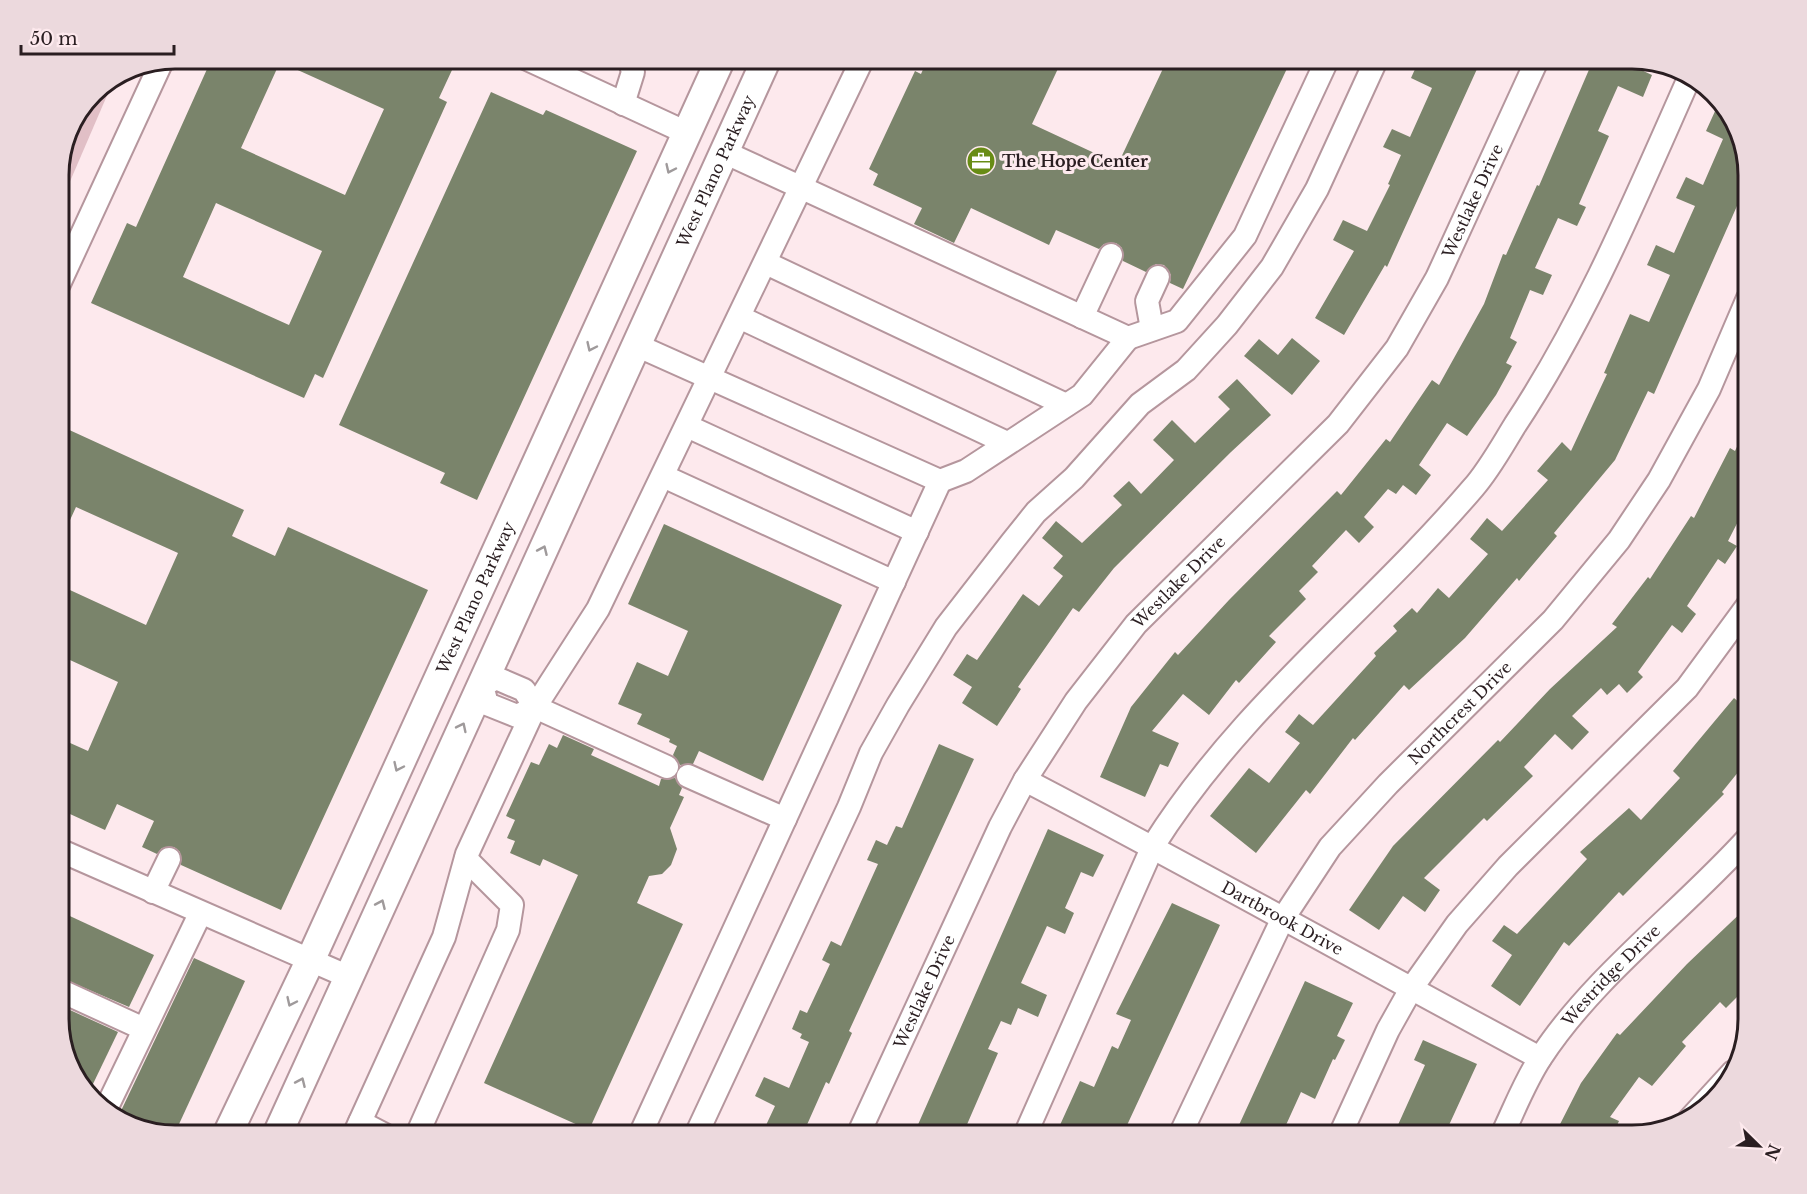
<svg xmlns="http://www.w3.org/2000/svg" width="1807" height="1194" viewBox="0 0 1807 1194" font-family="'Libre Baskerville',serif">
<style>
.green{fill:#e1bfc6}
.building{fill:#7a846b;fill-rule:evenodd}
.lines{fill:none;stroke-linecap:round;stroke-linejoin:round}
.minor-casing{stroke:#b5969d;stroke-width:26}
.major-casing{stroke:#b5969d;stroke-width:32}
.minor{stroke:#fff;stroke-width:22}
.major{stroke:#fff;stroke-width:28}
.oneway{stroke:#9f9a9b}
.labels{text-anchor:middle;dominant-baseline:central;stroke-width:6;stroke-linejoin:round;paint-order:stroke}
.poi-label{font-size:16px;font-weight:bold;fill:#2a1e21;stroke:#fde9ed;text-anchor:start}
.street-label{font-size:16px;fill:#2a1e21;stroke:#fde9ed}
.rim{fill:none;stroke:#2a1e21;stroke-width:3}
</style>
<rect width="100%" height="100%" fill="#fde9ed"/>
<path class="green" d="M115 77 59 207C59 149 64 111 115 77Z"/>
<g class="building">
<path d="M212 58H427L452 70 439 98 447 102 323 378 315 374 304 398 91 303 127 223 136 227ZM280 62 384 109 345 195 241 148ZM216 203 322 251 289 325 183 277Z"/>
<polygon points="928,58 1063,58 1032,124 1118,164 1168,58 1292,58 1183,289 1170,283 1171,275 1164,265 1156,264 1146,272 1123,261 1122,248 1116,243 1104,244 1099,249 1056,230 1049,245 971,208 954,243 914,224 922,208 873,185 878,174 869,169 915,71 921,74"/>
<polygon points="1420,58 1482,58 1387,267 1385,265 1344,335 1315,318 1354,251 1333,240 1343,220 1367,231 1390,185 1388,184 1401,155 1383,147 1392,129 1410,137 1432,88 1411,78"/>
<polygon points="1594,58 1615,58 1652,75 1643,97 1618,86 1598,131 1609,136 1579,204 1586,207 1577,226 1558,218 1535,268 1552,275 1543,295 1530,290 1510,338 1517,342 1506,363 1512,366 1496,395 1467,436 1447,423 1419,465 1431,475 1416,495 1403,485 1396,494 1388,489 1364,517 1374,527 1359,543 1346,530 1312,566 1318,572 1299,591 1306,599 1269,636 1276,642 1239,683 1236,680 1209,715 1183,694 1152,731 1179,743 1168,767 1160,764 1145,797 1100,777 1131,707 1175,652 1178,655 1229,600 1337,491 1341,495 1386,439 1390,442 1432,380 1439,385 1484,304 1503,254 1506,255 1537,185 1539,186"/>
<polygon points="491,92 543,115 546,110 637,151 477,500 440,483 445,473 339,425"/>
<polygon points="1716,109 1733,117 1748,181 1654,394 1648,391 1615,460 1554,533 1557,536 1519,581 1517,578 1465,638 1409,690 1404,685 1355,740 1353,738 1310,794 1306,790 1256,853 1210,816 1249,768 1269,783 1300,743 1285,732 1299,714 1313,725 1376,656 1374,653 1397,631 1393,626 1412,608 1417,613 1438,588 1449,598 1488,554 1470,539 1487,518 1502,531 1548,480 1537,471 1562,442 1571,451 1607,374 1604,373 1630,314 1649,322 1670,275 1647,265 1656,245 1674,253 1695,206 1676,198 1686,177 1703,185 1723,139 1706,131"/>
<polygon points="1292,338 1320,361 1292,395 1244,356 1259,339 1278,355"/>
<polygon points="1237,379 1271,415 1231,452 1114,568 1079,612 1073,608 1018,687 1021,689 997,726 962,703 972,687 953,675 967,654 977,660 1023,594 1039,606 1063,576 1053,568 1063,556 1042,538 1056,521 1082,543 1122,505 1113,496 1129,481 1141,494 1174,460 1153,440 1172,420 1195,443 1230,409 1218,397"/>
<polygon points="1748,423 1748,502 1728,541 1737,546 1725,564 1718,559 1687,606 1696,614 1682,633 1672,625 1638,672 1643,677 1627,693 1619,684 1607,695 1601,688 1572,716 1589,732 1572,750 1555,734 1524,767 1533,776 1487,821 1484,818 1424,878 1440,890 1425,912 1403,896 1379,930 1349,910 1393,846 1498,740 1500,742 1550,689 1617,627 1612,624 1648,577 1650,579 1691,516 1694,518 1730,448 1735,451"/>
<polygon points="65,428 244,510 232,536 275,556 288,527 428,590 281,910 181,865 180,852 174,847 162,848 157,854 142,847 154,821 117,804 105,830 59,809 59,738 88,751 118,682 59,655 59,585 146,625 178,553 76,507 59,544 59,431 63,433"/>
<polygon points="664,524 842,605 763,781 699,751 693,764 680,765 673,755 677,746 669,742 670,739 637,724 642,714 618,704 637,662 668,676 688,631 628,604"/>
<polygon points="1734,698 1748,710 1748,760 1722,792 1724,794 1623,896 1619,892 1569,946 1564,942 1520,1006 1491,986 1512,955 1492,941 1504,925 1517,934 1587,859 1580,852 1629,808 1641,820 1680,778 1673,771"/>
<polygon points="563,735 594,749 591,755 659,786 661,779 675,778 682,788 679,795 684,797 670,828 677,849 671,865 662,874 649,876 637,903 683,924 589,1130 484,1083 578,875 543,859 540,866 510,853 515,841 507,838 515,820 506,816 531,762 539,765 549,744 557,748"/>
<polygon points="939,744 974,759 849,1031 852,1033 829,1084 826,1082 802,1136 761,1136 775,1106 755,1096 764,1077 789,1088 809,1042 800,1038 802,1034 792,1029 800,1010 807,1013 830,964 822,960 831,941 841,946 878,864 867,860 876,840 887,845 896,826 902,828"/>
<polygon points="1048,829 1104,855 1093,877 1081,872 1065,908 1074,913 1065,934 1047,926 1021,983 1047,995 1038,1017 1018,1008 1011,1025 1001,1021 988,1049 998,1053 962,1136 913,1136"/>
<polygon points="1172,903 1220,925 1122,1136 1055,1136 1080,1081 1094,1087 1112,1046 1118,1049 1131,1020 1116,1014"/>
<polygon points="1748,906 1748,986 1726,1008 1720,1002 1682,1042 1686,1046 1652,1086 1639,1077 1610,1117 1619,1121 1612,1136 1554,1136 1581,1083 1617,1033 1620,1035 1687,964"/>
<polygon points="59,911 154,955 129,1007 59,977"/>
<polygon points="194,958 245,981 174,1135 119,1115"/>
<polygon points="1305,981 1353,1003 1337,1036 1345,1040 1335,1060 1333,1059 1315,1099 1301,1092 1281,1136 1234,1136"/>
<polygon points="59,1005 118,1032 92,1086 74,1078 59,1027"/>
<polygon points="1423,1040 1477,1064 1444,1136 1393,1136 1425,1065 1414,1060"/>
</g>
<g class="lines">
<g class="minor-casing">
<g id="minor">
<polyline points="525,58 687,133"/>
<polyline points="623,104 633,72 629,58"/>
<polyline points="724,152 1128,338 1177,321 1245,236 1328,58"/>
<polyline points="766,263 1066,405"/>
<polyline points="59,284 162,61"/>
<polyline points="739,317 1007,443"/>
<polyline points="1082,317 1111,255"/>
<polyline points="1152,329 1147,301 1158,277"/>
<polyline points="636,345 940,481 640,1135"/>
<polyline points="687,426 917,532"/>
<polyline points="663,476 894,582"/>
<polyline points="940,481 966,471 1082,395 1128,338"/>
<polyline points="535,707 517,716 487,704 482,686 496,678 524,690 535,707 667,767"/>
<polyline points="688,776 785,819"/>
<path id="s1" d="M1025 780C1198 870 1368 966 1540 1058"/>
<polyline points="59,850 349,977"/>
<polyline points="153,892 169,859"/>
<polyline points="59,990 144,1029"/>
<polyline points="105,1111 200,914"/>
<polyline points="1689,1120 1733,1072"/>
<polyline points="360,1122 385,1135"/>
<polyline points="354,1135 444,937 467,854 535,707 598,609 863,58"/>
<polyline points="417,1135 508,930 512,905 466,859"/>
<polyline points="696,1135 849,807 871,753 898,705 946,627 1012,542 1036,512 1074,478 1140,404 1186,370 1227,325 1272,267 1317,189 1377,58"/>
<path id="s2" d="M858 1135 1000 827 1025 780 1076 701 1136 624 1338 424 1397 348 1437 278 1538 58"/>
<path d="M1025 1135 1153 846C1241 706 1367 612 1473 488 1489 470 1502 446 1515 425 1587 316 1637 195 1690 76"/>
<path id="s3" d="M1180 1135 1282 920 1330 847 1388 784 1553 620 1619 540 1659 480 1709 389 1748 298"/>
<polyline points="1340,1135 1388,1030 1411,989 1457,924 1508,866 1687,688 1748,605"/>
<path id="s4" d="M1502 1135C1514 1110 1525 1081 1541 1057 1593 977 1683 910 1748 838"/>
</g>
</g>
<g class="major-casing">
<g id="major">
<path id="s5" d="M227 1135 310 961 721 58"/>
<path id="s6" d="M277 1135 767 58"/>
</g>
</g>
<use href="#minor" class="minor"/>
<use href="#major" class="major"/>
</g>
<defs><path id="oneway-chevron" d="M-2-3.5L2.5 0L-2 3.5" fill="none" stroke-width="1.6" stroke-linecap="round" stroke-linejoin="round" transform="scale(1.5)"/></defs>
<g class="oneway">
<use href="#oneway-chevron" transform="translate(670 169) rotate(115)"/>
<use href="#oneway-chevron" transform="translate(591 347) rotate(115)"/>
<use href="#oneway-chevron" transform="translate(543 550) rotate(-66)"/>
<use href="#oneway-chevron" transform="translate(462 727) rotate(-64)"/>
<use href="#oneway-chevron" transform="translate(398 767) rotate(115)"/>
<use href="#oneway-chevron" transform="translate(381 904) rotate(-66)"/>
<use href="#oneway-chevron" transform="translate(291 1002) rotate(115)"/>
<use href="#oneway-chevron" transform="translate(301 1082) rotate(-66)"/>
</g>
<defs>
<g id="office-disc" transform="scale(1.5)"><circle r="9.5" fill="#688c15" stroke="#fde9ed"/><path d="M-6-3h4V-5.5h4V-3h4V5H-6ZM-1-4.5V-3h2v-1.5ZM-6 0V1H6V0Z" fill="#fff"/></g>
</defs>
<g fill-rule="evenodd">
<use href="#office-disc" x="981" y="161"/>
</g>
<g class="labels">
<g class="poi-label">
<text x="1002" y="161">The Hope Center</text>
</g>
<g class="street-label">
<text stroke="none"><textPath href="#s6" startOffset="1059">West Plano Parkway</textPath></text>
<text stroke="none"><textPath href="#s2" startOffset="1130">Westlake Drive</textPath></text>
<text stroke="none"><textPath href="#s2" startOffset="644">Westlake Drive</textPath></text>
<text stroke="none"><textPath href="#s5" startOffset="592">West Plano Parkway</textPath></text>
<text stroke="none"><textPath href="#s3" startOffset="512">Northcrest Drive</textPath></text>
<text stroke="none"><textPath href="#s1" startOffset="292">Dartbrook Drive</textPath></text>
<text stroke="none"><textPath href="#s4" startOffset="195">Westridge Drive</textPath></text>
<text stroke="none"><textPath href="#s2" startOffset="158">Westlake Drive</textPath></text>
</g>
</g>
<path d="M0 0H1807V1194H0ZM175 69H1632A106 106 0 0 1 1738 175V1019A106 106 0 0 1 1632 1125H175A106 106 0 0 1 69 1019V175A106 106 0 0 1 175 69Z" fill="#ecd9dd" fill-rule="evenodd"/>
<path class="rim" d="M175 69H1632A106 106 0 0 1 1738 175V1019A106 106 0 0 1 1632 1125H175A106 106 0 0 1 69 1019V175A106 106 0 0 1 175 69Z"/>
<g transform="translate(1759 1146) rotate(114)" stroke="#fde9ed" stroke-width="4.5" paint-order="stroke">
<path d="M0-4.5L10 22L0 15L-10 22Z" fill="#2a1e21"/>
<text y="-9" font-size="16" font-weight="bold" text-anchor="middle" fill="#2a1e21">N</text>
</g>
<path d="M21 45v9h153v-9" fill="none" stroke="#2a1e21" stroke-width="3"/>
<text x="30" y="45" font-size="18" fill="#2a1e21" stroke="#fde9ed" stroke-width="4.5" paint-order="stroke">50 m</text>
</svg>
